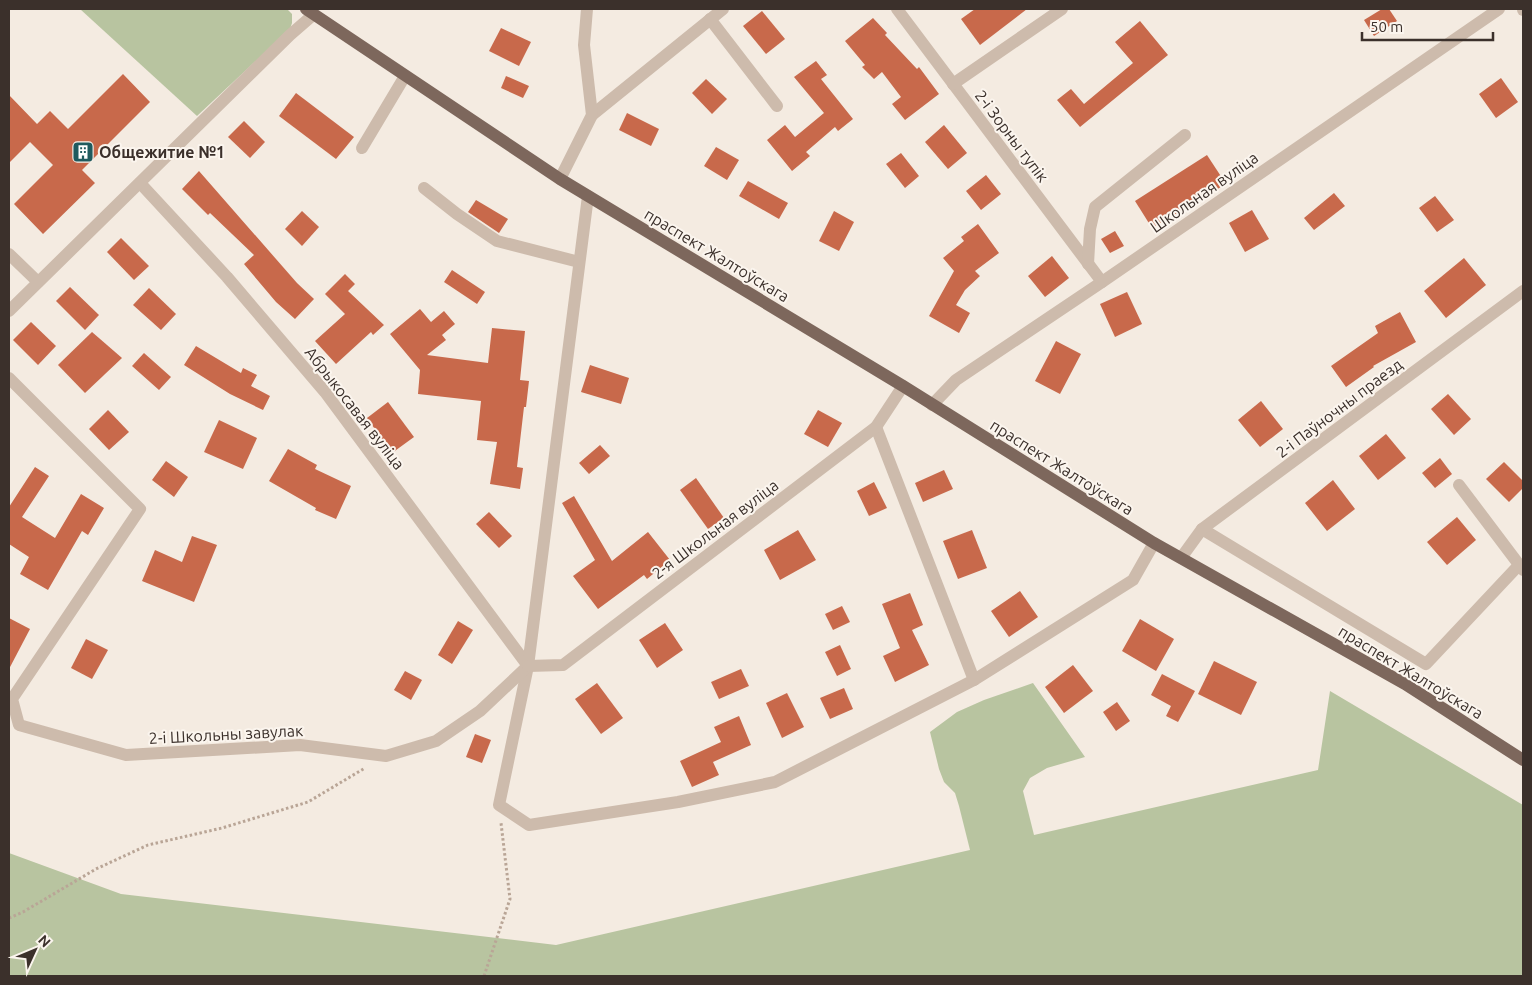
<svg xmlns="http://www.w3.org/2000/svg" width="1532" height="985" viewBox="0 0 1532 985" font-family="Ubuntu,sans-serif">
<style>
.green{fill:#b8c4a0}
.building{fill:#c8694b}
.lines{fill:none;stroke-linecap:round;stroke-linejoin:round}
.path{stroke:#b9a596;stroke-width:3;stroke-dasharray:2.5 2.5;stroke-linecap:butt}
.minor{stroke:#cdbbac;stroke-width:12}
.major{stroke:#7d675c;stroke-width:12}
.labels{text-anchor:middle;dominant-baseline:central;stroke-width:4;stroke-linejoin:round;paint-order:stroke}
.street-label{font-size:16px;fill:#3b302b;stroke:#fbf5ee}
.poi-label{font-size:16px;font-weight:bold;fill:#3b302b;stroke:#fbf5ee;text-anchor:start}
</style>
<rect width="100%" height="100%" fill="#f4ebe1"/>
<g class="green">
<polygon points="80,9 287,9 292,14 292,23 290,29 197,116"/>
<polygon points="1033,683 1085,757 1047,768 1030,778 1023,791 1034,835 1318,770 1330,691 1523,805 1523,976 9,976 9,853 121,894 556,945 970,850 959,806 955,793 944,782 939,769 930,732 957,712 984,700"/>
</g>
<g class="building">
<polygon points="975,9 1027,9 980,45 961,19"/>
<polygon points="1382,9 1389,9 1397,21 1374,36 1364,20"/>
<polygon points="762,11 785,39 766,54 743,26"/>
<polygon points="873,18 887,33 885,35 917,69 919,67 939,94 905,120 892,104 901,97 882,72 874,79 862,67 865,65 845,41"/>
<polygon points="1140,21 1168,55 1080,127 1057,100 1071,89 1084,104 1133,63 1115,42"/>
<polygon points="501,28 531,42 519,66 489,51"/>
<polygon points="816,61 827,75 821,79 853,119 838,131 835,127 806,152 810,156 792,171 767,140 785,125 795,137 824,113 794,77"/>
<polygon points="123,74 150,102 82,170 95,183 43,234 14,204 53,165 30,142 9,163 9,95 37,124 50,111 68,129"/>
<polygon points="506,76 529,86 523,98 501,88"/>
<polygon points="1501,78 1518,102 1496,118 1479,94"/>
<polygon points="706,79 727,99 712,114 692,93"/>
<polygon points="296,93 354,137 336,159 279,116"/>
<polygon points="627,113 659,129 651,146 619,130"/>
<polygon points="244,121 265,142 250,158 228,137"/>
<polygon points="944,125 967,153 948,169 925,142"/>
<polygon points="716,147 739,160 727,180 704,166"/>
<polygon points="901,153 919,176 905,188 886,164"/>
<polygon points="1207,155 1226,184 1152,228 1135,201"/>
<polygon points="199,171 297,283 314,299 295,319 276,302 244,264 254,255 210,213 208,215 182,189"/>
<polygon points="986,175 1001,194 981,210 966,191"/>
<polygon points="748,181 788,203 779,219 739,196"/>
<polygon points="1334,193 1345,206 1314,230 1304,218"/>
<polygon points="1435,196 1454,220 1437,232 1419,208"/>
<polygon points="476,200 508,219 499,233 468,212"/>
<polygon points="1252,210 1269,239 1245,252 1229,223"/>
<polygon points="302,211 319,227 302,246 285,229"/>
<polygon points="834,211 854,222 839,251 819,241"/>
<polygon points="978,224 999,253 975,271 980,276 965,290 956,305 970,313 959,333 929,316 954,271 943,258 964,241 961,237"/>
<polygon points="1115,231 1124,246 1110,253 1101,239"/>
<polygon points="121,238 149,266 134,280 107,252"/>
<polygon points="1052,256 1069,278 1045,297 1028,276"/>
<polygon points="1464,258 1486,285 1446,318 1424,291"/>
<polygon points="452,270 485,292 477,304 444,282"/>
<polygon points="345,274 355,284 348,291 384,325 373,335 371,332 336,364 315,341 345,314 325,294"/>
<polygon points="70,287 99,315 85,330 56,301"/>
<polygon points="149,288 176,314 161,330 133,305"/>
<polygon points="1127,292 1142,324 1115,337 1100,304"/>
<polygon points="420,309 431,322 444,311 455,324 442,335 446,340 427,355 488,363 492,328 525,331 520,380 529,381 526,407 524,407 517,467 523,468 520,489 490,484 497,442 477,440 481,401 418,394 420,370 390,334"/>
<polygon points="1400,312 1416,342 1373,366 1374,367 1346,387 1331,366 1378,333 1375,326"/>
<polygon points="31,322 56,346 38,365 13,340"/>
<polygon points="92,332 122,358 85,393 58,365"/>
<polygon points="1056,341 1081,354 1060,394 1035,381"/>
<polygon points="196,346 241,373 243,368 257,375 251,386 270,396 263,410 230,394 184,365"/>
<polygon points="144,353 171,377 159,390 132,366"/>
<polygon points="590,365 629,378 621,404 581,392"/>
<polygon points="1448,394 1471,419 1454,435 1431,409"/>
<polygon points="1261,401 1283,429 1260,447 1238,420"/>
<polygon points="388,402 414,437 392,453 367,418"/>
<polygon points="108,410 129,432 109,450 89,429"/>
<polygon points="818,410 842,423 828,447 804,434"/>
<polygon points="219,420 257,438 243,469 204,452"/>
<polygon points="1386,434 1406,458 1378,480 1359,456"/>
<polygon points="600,445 610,456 589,474 579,463"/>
<polygon points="288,449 317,465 315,469 351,486 336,519 315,510 316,508 269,481"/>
<polygon points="1440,458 1452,474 1435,488 1422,473"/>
<polygon points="166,461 188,477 174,497 152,480"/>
<polygon points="1504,462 1523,481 1523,488 1509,502 1486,479"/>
<polygon points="35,467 49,476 22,517 55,538 81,494 104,508 88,535 82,531 48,590 20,574 29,557 9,544 9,507"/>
<polygon points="944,470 953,489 923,502 915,483"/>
<polygon points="696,478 724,518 708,529 680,490"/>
<polygon points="1333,480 1355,509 1327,531 1305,503"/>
<polygon points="874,482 887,508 869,516 857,491"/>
<polygon points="574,496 612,561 648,532 670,560 647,579 644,575 598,609 573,576 595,560 562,503"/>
<polygon points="489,512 512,536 499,548 476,524"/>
<polygon points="1457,517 1476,540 1447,565 1427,542"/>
<polygon points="798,530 816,560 780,580 764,550"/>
<polygon points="972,530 987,568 958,579 943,541"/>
<polygon points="192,536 217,545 194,602 142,581 155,550 182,562"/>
<polygon points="1020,591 1038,617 1009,637 991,611"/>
<polygon points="910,593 923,625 912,630 929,665 895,682 883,656 900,648 882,604"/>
<polygon points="842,606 850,622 833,630 825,614"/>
<polygon points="9,618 30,629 9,669"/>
<polygon points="1140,619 1174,639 1156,671 1122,651"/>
<polygon points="458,621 473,630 452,664 438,655"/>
<polygon points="665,623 683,650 657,668 639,640"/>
<polygon points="86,639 108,650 92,679 71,668"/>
<polygon points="840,645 851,669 837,676 825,652"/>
<polygon points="1214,661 1257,682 1241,715 1198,694"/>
<polygon points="1073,665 1093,691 1064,713 1045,687"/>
<polygon points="741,669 749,686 719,699 711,682"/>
<polygon points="405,671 422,680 411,700 394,690"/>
<polygon points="1162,674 1195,691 1178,722 1166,716 1171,706 1151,695"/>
<polygon points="597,683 623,718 601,734 575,699"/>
<polygon points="844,688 853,709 830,719 820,698"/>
<polygon points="787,693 804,727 782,738 766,703"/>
<polygon points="1117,702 1130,721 1116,731 1103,712"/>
<polygon points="739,716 751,745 713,762 719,775 692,787 680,761 721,742 714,727"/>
<polygon points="475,734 491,740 482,763 466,757"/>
</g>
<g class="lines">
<g class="path">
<polyline points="9,918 23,912 96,869 148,845 222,828 308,802 365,768"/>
<polyline points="484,976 510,899 501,823"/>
</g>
<g class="minor">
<polyline points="897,9 1102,282"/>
<polyline points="1523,9 1523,10"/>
<polyline points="710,19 777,106"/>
<polyline points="953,84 1062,9"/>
<polyline points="592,115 723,9"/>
<polyline points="362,148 405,76"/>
<polyline points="560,179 592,115 584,45 587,9"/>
<polyline points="140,183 227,277 325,392 528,666"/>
<polyline points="424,188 457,214 497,241 579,262"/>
<polyline points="588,196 528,666 499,805 529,825 678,802 775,782 974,680 1133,580 1154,543"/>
<polyline points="9,254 38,282"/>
<polyline points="1088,264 1090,229 1095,207 1185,135"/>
<polyline points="9,311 290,35 313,15"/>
<polyline points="9,378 140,509 12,699 19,725 126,755 300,745 386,756 436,741 480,711 528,666"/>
<polyline points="932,405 956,380 1102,282 1499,9"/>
<polyline points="876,427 974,680"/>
<polyline points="1459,485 1523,570"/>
<polyline points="1202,529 1426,664 1519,565"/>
<polyline points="1181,558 1202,529 1523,291"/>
<polyline points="528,666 563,665 876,427 903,386"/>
</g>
<polyline class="major" points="306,9 560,179 903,386 1154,543 1405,684 1523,760"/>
</g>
<defs>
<g id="building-square" transform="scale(1.125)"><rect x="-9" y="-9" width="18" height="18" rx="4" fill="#1f5a5e" stroke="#fbf5ee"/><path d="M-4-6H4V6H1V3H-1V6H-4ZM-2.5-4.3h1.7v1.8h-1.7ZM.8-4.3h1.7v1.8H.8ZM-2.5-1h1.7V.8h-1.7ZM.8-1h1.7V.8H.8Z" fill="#fff"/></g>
</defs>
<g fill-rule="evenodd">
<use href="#building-square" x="83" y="152"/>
</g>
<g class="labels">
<g class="street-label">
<text transform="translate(1012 136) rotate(53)">2-і Зорны тупік</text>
<text transform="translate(1204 192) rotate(-35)">Школьная вуліца</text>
<text transform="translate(717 255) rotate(31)">праспект Жалтоўскага</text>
<text transform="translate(355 408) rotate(52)">Абрыкосавая вуліца</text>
<text transform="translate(1339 408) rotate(-37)">2-і Паўночны праезд</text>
<text transform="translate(1062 467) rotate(32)">праспект Жалтоўскага</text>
<text transform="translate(715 529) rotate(-37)">2-я Школьная вуліца</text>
<text transform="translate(1411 672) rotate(31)">праспект Жалтоўскага</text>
<text transform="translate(226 734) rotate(-3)">2-і Школьны завулак</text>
</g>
<g class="poi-label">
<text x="99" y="152">Общежитие №1</text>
</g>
</g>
<rect width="1532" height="985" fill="none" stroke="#3b302b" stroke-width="20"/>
<g transform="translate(35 950) rotate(46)" stroke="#fbf5ee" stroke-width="4" paint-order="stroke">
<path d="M0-4L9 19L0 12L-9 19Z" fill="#3b302b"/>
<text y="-8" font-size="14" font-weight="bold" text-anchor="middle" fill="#3b302b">N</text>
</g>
<path d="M1362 32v8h131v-8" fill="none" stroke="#3b302b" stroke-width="2.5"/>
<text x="1370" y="32" font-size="15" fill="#3b302b" stroke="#fbf5ee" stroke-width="4" paint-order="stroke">50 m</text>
</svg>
